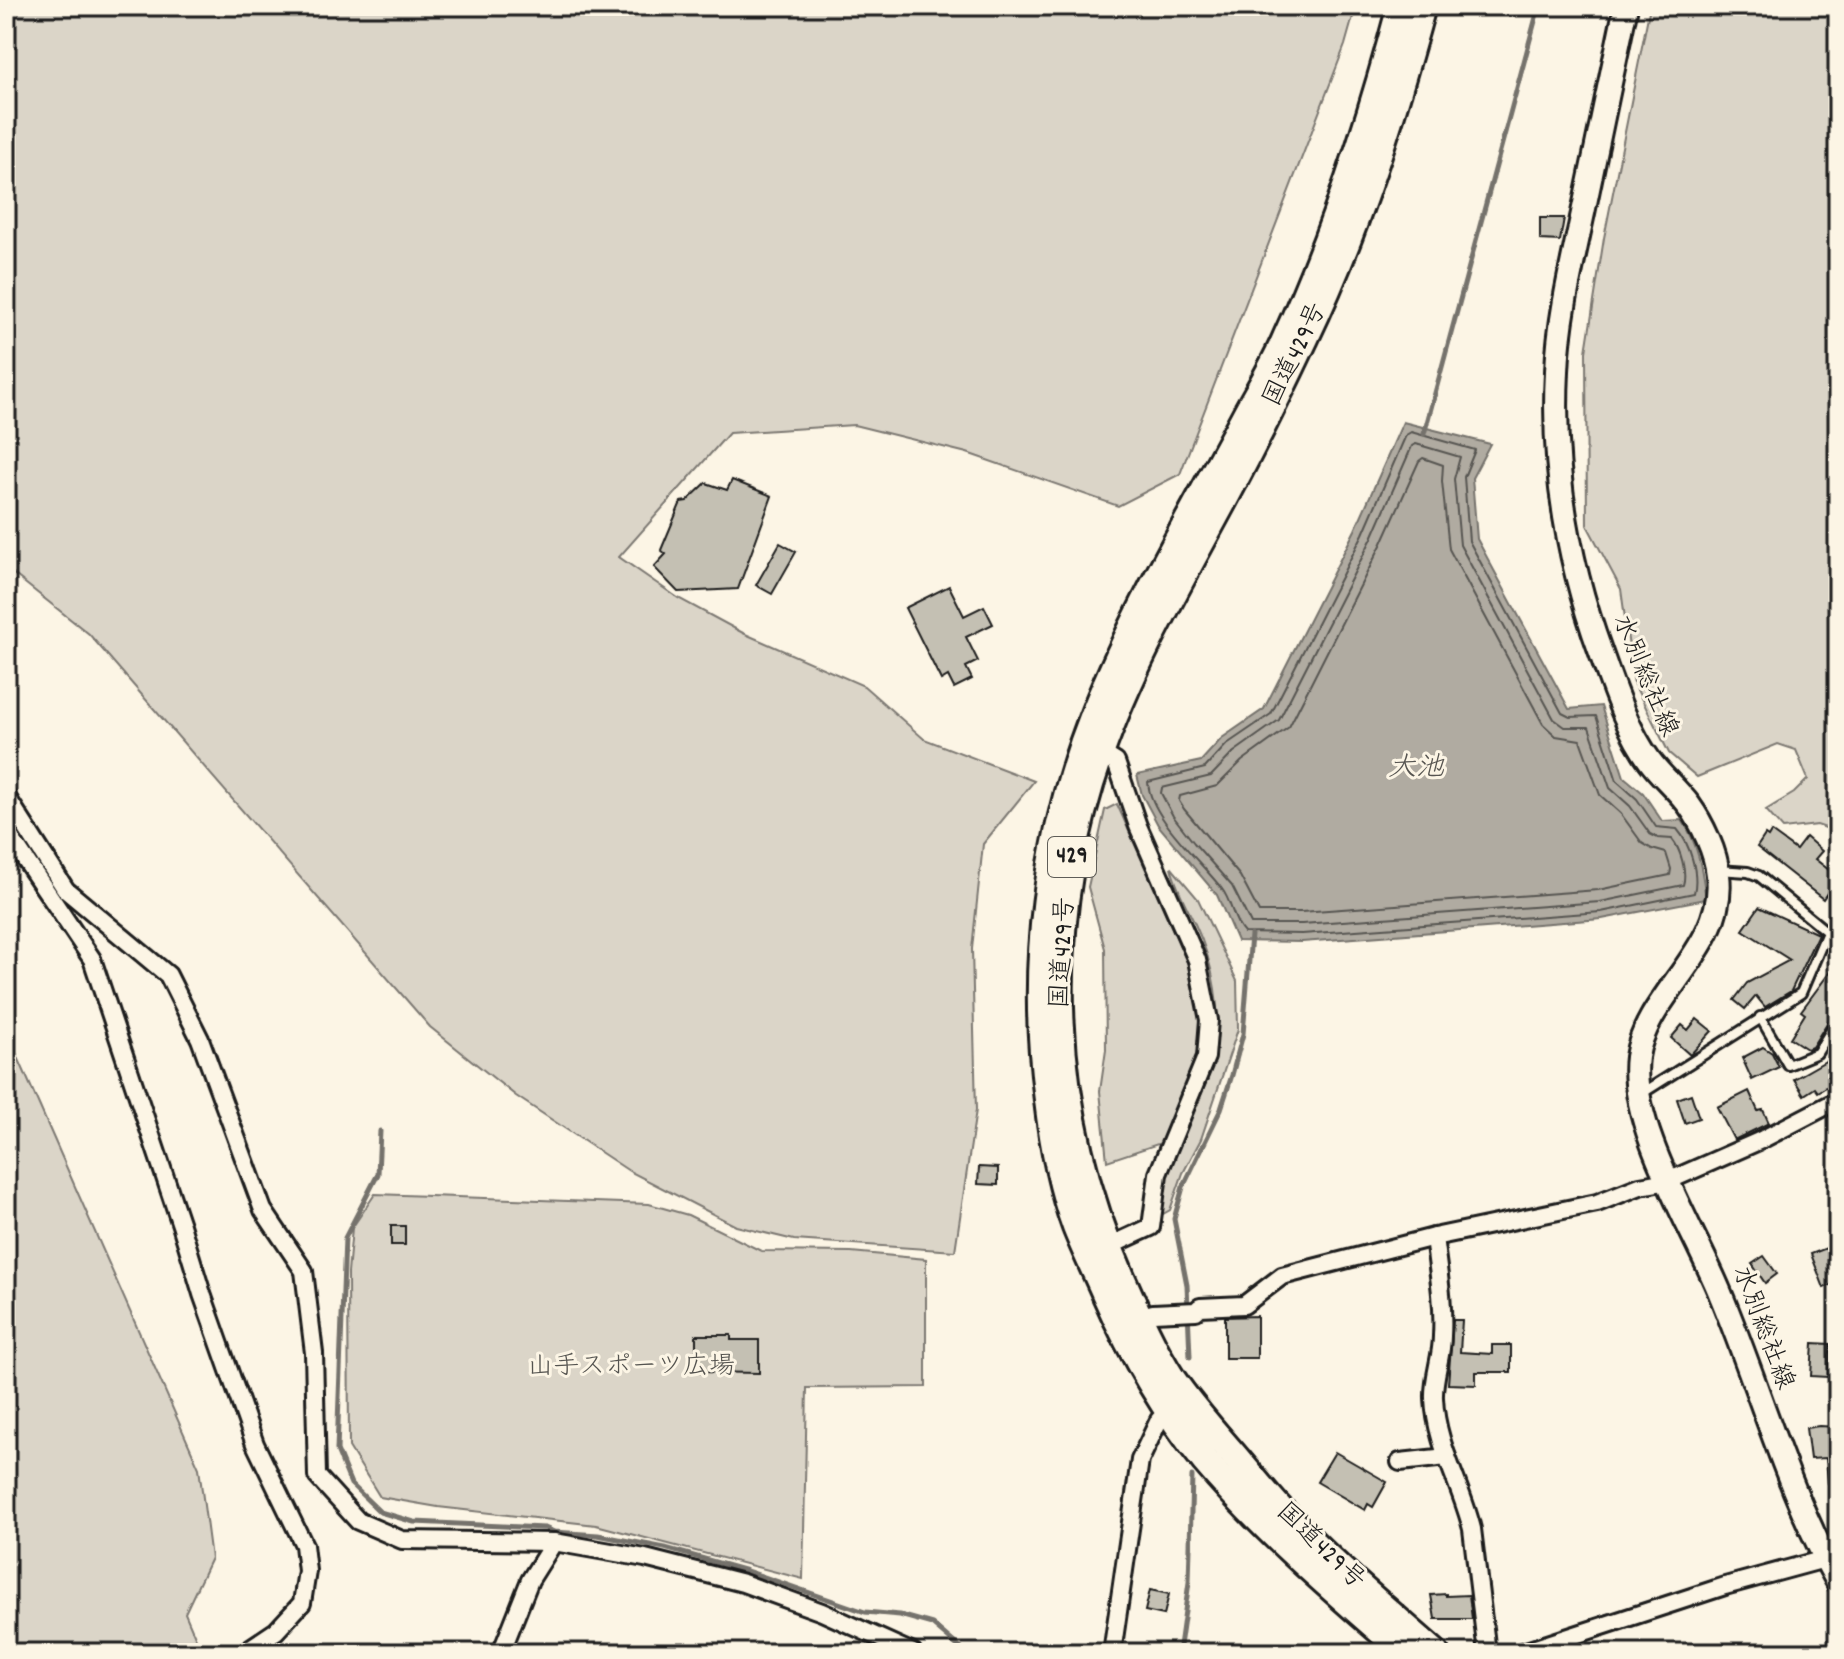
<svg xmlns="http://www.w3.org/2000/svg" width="1844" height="1659" viewBox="0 0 1844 1659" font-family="Dekko,'Klee One',sans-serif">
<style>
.green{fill:#dbd5c8;stroke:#7c7872;stroke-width:2}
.water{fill:#b0aba1;stroke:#75726c;stroke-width:2}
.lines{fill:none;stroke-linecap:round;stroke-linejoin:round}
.shore{stroke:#575551;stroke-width:2}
.stream{stroke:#75726c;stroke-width:5}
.building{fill:#c4c0b3;stroke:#1c1c1c;stroke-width:2}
.service-casing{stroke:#1c1c1c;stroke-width:14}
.minor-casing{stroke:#1c1c1c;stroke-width:22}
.secondary-casing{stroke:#1c1c1c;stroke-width:28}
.trunk-casing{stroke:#1c1c1c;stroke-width:32}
.service{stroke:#fcf5e5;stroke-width:8}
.minor{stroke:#fcf5e5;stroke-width:16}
.secondary{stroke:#fcf5e5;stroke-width:22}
.trunk{stroke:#fcf5e5;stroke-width:26}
.labels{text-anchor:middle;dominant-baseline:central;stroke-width:6;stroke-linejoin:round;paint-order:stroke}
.shield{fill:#fcf5e5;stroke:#5f5d58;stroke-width:2}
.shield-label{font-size:24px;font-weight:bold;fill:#1c1c1c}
.street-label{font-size:26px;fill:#1c1c1c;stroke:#fcf5e5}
.park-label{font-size:26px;fill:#555450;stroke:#fcf5e5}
.water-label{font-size:28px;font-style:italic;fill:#575551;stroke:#fcf5e5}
</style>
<rect width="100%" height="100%" fill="#fcf5e5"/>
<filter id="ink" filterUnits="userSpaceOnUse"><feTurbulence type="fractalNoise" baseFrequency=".0125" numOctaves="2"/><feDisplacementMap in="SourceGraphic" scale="16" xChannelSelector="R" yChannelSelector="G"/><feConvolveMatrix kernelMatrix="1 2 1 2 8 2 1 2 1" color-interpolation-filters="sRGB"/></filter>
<g filter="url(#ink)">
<g class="green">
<polygon points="6,6 1356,6 1345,45 1180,474 1118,506 967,453 854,425 729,433 619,557 678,598 743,633 864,686 924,739 1034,781 983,844 972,949 976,1110 955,1251 794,1240 736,1226 629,1171 516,1096 430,1027 89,634 6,568"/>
<polygon points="1650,6 1838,6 1838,832 1817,825 1783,829 1766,810 1794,793 1808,779 1796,750 1778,744 1697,777 1669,753 1634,684 1621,589 1587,525 1586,352 1604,238"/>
<polygon points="1117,804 1194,978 1201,1017 1197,1056 1161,1143 1107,1161 1100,1091 1106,1050 1105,949 1088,887 1105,810"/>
<path d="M1171 867 1198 899 1237 981 1238 1029 1201 1139 1183 1173 1170 1210 1163 1214C1156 1171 1205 1102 1214 1057 1223 1013 1214 964 1195 924 1186 905 1176 888 1171 867Z"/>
<polygon points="6,1030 199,1468 211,1558 185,1613 202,1653 6,1653"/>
<polygon points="375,1194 649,1204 688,1215 761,1251 851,1252 926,1259 926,1387 807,1388 803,1579 596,1525 438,1507 380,1497 349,1447 348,1273 352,1228"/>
</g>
<path class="water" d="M1403 422 1490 444 1472 478 1477 539 1569 709 1601 706 1624 777 1643 793 1662 821 1682 820C1699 845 1702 870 1706 899L1602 919 1302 942 1237 941 1217 895 1158 825 1142 795 1137 775 1201 761 1222 738 1264 709 1355 530Z"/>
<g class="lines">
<g class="shore">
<path d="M1411 432 1475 450 1464 477 1469 541 1562 713 1570 717 1596 716 1617 781 1637 799 1656 827 1677 829C1690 844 1699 873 1694 893L1601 912 1302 934 1244 933C1233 922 1232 902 1222 889 1201 861 1150 818 1148 782L1205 768 1227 744 1271 714 1363 534 1406 435Z"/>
<path d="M1416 444 1460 457 1454 479 1460 545 1554 719 1565 727H1589L1610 788 1630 806 1650 834 1658 838 1672 839C1681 850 1687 872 1683 885L1600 902 1302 924H1251L1232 886 1194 843 1173 816 1161 793 1162 788 1211 776 1234 752 1279 720 1372 538 1412 446Z"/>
<polygon points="1423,458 1443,465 1442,481 1449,549 1543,724 1556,736 1580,740 1600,795 1621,814 1642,843 1652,849 1666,853 1671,869 1670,875 1598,890 1301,912 1259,912 1240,876 1184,809 1179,801 1180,796 1217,786 1242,761 1289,727 1382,543 1419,461"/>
</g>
<g class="stream">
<polyline points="1424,434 1539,6"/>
<polyline points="380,1131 378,1174 345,1238 337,1450 351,1484 380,1512 414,1522 545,1528 554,1532 598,1535 665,1548 747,1571 865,1612 900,1615 932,1624 966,1653"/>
<polyline points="1190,1357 1187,1285 1174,1219 1183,1187 1221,1109 1232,1075 1243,1034 1251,935"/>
<polyline points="1179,1653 1189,1582 1192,1476"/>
</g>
</g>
<g class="building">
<polygon points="1540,218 1564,218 1560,241 1540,240"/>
<polygon points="732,480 772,496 738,589 678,592 654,567 666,554 661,550 681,502 687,501 706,483 727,490"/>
<polygon points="780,543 796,552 772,594 756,585"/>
<polygon points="949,586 964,616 984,606 993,624 966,637 978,661 966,667 972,679 954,688 948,676 941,680 905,608"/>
<polygon points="1771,832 1796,850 1806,837 1822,851 1815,859 1838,877 1823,899 1757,847 1765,835 1768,837"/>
<polygon points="1759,907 1818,934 1791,991 1765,1007 1756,996 1745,1009 1734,1000 1747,983 1790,960 1743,930"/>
<polygon points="1838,961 1838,1012 1832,1015 1812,1047 1807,1049 1790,1038 1805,1014 1801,1011"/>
<polygon points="1697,1019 1712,1031 1690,1055 1671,1038 1682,1025 1688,1030"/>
<polygon points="1763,1047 1772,1053 1779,1067 1752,1080 1742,1058"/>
<polygon points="1838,1054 1838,1080 1818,1092 1815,1088 1804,1095 1794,1079"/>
<polygon points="1749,1091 1758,1111 1763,1110 1769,1123 1734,1140 1717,1107"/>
<polygon points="1691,1094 1699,1118 1685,1123 1677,1099"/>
<polygon points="979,1167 998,1168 998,1185 978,1184"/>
<rect x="391" y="1226" width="14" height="19"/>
<polygon points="1829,1247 1836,1268 1838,1282 1824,1288 1811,1254"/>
<polygon points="1764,1256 1777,1274 1765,1283 1752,1264"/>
<polygon points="1257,1316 1257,1358 1225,1358 1225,1317"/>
<polygon points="1453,1320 1462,1320 1460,1352 1492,1354 1492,1345 1511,1345 1511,1372 1476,1372 1476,1385 1448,1384"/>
<polygon points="696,1335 731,1335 731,1340 759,1340 759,1373 700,1372 700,1357 696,1357"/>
<polygon points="1813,1343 1830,1344 1828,1377 1811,1376"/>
<polygon points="1819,1426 1838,1427 1838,1483 1828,1483 1826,1458 1810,1459 1806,1428"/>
<polygon points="1335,1452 1387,1482 1373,1507 1368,1504 1365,1510 1317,1482"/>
<polygon points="1150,1590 1169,1594 1164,1615 1145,1611"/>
<polygon points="1446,1594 1446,1596 1469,1595 1472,1619 1435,1619 1431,1595"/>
</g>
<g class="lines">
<g class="service-casing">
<g id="service">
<polyline points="1827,932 1838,939"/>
<polyline points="1760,1017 1788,1065 1817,1053 1838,1019"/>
<polyline points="1641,1094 1801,993 1827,932 1759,876 1748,872 1718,870"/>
</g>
</g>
<g class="minor-casing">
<g id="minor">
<polyline points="1095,749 1116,762 1138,826 1197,960 1209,1020 1206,1057 1158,1174 1151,1227 1101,1250"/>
<polyline points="6,796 66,890 168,975 200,1039 263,1210 304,1271 314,1353 317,1476 358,1521 402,1540 554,1542 645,1558 743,1583 822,1612 913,1653"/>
<polyline points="6,831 92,959 181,1225 202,1294 255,1444 304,1545 307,1571 302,1603 276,1631 243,1653"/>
<path d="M1434 1237C1438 1270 1444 1303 1442 1336 1442 1357 1433 1378 1434 1398 1436 1445 1461 1484 1472 1529L1487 1653"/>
<polyline points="1130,1319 1153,1313 1196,1311 1200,1307 1244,1305 1282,1276 1434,1237 1597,1203 1640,1186 1668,1181 1759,1141 1838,1100"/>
<polyline points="1400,1462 1447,1457"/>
<polyline points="501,1653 530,1580 554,1542"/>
<polyline points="1112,1653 1140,1460 1159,1420 1172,1407"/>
<polyline points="1520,1653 1725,1586 1825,1559"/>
</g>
</g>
<g class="secondary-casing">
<path id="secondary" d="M1626 6C1611 75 1597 144 1583 213 1572 265 1559 318 1557 371 1552 467 1568 563 1601 653 1613 687 1628 732 1650 761 1661 776 1677 789 1689 805 1702 823 1716 852 1718 875 1727 947 1646 994 1637 1057 1628 1125 1694 1229 1720 1293 1760 1389 1787 1491 1838 1582"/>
</g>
<g class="trunk-casing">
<g id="trunk">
<path d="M1401 6C1371 119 1335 232 1286 338 1275 364 1260 388 1247 412 1195 510 1137 607 1096 709 1046 834 1030 967 1048 1100 1053 1143 1061 1186 1076 1227 1085 1250 1096 1272 1106 1295 1132 1354 1164 1410 1205 1461 1265 1532 1336 1592 1406 1653"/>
<path d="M1422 6C1391 120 1356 232 1305 338 1280 391 1254 444 1226 496 1181 580 1132 663 1100 754 1039 928 1048 1111 1122 1279 1137 1313 1152 1348 1172 1379 1189 1404 1210 1428 1230 1451 1250 1474 1269 1499 1291 1521 1336 1568 1386 1610 1435 1653"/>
</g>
</g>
<use href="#service" class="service"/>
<use href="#minor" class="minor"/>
<use href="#secondary" class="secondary"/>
<use href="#trunk" class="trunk"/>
</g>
</g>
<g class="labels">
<rect class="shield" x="1048" y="837" width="48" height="40" rx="6"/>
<g class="shield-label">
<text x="1072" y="857">429</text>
</g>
<g class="street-label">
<text transform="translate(1296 355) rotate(-64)">国道429号</text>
<text transform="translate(1644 676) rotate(67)">水別総社線</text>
<text transform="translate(1064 953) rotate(-87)">国道429号</text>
<text transform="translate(1762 1328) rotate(69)">水別総社線</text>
<text transform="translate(1320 1547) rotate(44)">国道429号</text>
</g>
<g class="park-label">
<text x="631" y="1367">山手スポーツ広場</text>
</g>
<g class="water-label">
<text x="1416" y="770">大池</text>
</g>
</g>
<rect width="1844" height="1659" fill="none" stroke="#fcf5e5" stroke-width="32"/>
<rect x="16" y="16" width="1812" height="1627" fill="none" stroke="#1c1c1c" stroke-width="3" filter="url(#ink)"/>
</svg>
